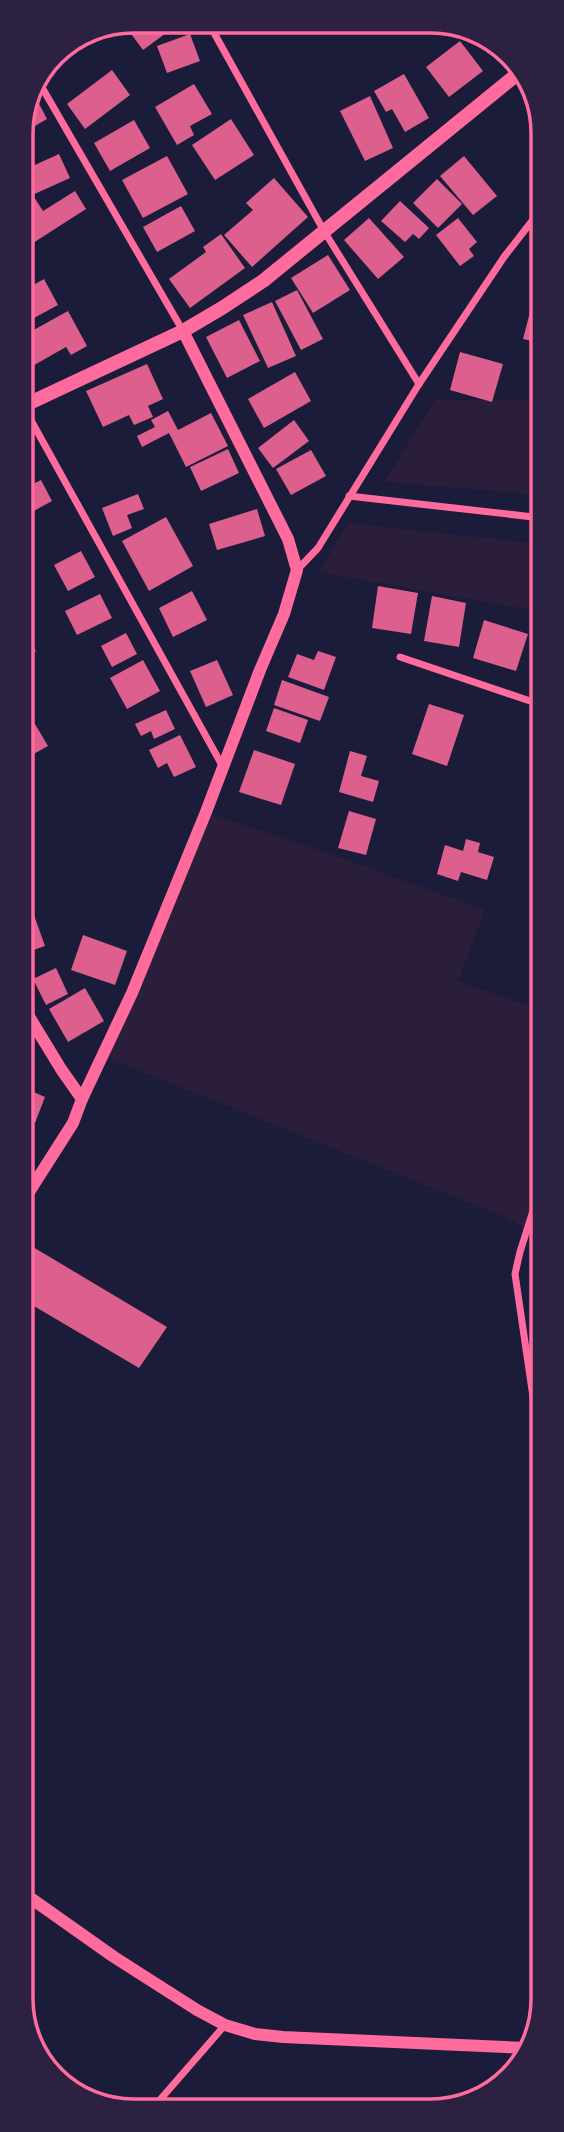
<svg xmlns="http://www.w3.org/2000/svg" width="564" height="2132" viewBox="0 0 564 2132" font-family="'Libre Baskerville',serif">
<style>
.green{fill:#2a1e3b}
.building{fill:#dd5f8e}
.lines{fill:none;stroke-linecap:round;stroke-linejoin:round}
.minor{stroke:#ff6b9d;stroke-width:7}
.tertiary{stroke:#ff6b9d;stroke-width:12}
.secondary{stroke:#ff6b9d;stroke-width:14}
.rim{fill:none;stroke:#ff6b9d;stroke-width:3.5}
</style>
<rect width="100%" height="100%" fill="#1b1b3a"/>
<g class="green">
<polygon points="435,400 542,400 542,495 384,482"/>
<polygon points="348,523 542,544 542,612 319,572"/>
<polygon points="206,812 339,857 485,910 458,981 542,1011 542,1182 527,1229 502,1216 102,1056"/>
</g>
<g class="building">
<polygon points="134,21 181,22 143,50 126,27"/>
<polygon points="190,34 200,61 167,73 157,46"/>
<polygon points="460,41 483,71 449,97 426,67"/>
<polygon points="112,70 130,95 85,129 67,104"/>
<polygon points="404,74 429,118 405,132 392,109 386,112 374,91"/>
<polygon points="194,84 212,114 190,126 194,135 177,145 155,107"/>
<polygon points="35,96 47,119 21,134 21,126"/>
<polygon points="370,96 393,148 365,161 340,111"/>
<polygon points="231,119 254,155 215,180 192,145"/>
<polygon points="134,120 150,148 110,171 94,143"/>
<polygon points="59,154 70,178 21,200 21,159 26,169"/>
<polygon points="167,156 188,194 143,218 122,180"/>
<polygon points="464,156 497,196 473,215 440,176"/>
<polygon points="274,178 308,217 252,267 224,235 253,210 246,203"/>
<polygon points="437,179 462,204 438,228 413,203"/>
<polygon points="75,191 86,209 33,243 21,226 21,205 34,197 43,211"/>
<polygon points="400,201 429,228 419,239 413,234 405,242 381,221"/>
<polygon points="181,206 195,231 157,252 143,227"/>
<polygon points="369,218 404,257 378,279 344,240"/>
<polygon points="458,218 477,242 469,249 474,256 460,266 436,235"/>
<polygon points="221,234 245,268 190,308 169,279 206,252 203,247"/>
<polygon points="328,255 350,290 313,313 291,278"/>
<polygon points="44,279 58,305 21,325 21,292"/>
<polygon points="297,290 323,339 301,350 275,301"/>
<polygon points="272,302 296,356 268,368 243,315"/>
<polygon points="68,311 87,346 71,355 66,347 29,368 21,354 21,337"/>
<polygon points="530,312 542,315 542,353 534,351 536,342 523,339"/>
<polygon points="239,320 260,361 227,378 206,337"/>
<polygon points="460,352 503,364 492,402 450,390"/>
<polygon points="147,364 163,399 148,406 153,417 134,425 129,415 103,427 86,391"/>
<polygon points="295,372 311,401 264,428 248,399"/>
<polygon points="168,411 178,430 211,413 228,446 186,467 169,433 142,447 137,436 155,427 151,420"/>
<polygon points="294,420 309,441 273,468 258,448"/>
<polygon points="21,444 32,466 21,471"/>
<polygon points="228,449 239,473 201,491 190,467"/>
<polygon points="311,450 326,476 291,495 276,469"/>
<polygon points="41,480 52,501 21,518 21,499 24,497 21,490"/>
<polygon points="138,494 144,509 127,515 132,528 113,536 102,508"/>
<polygon points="257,509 265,536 217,550 209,524"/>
<polygon points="166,517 193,566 149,591 122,541"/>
<polygon points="81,551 95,577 68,591 54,565"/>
<polygon points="378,586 418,593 411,634 372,628"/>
<polygon points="192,591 207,620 173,637 159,608"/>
<polygon points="100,594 112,618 77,635 65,611"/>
<polygon points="432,596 466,603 459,647 424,641"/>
<polygon points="484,620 528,634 516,671 473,658"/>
<polygon points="21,626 36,651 21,659"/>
<polygon points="126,633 137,654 112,667 101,646"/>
<polygon points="318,651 336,657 324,690 288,677 297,654 314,660"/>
<polygon points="143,660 160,691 127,709 110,678"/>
<polygon points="217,660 233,695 206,707 190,671"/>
<polygon points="282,680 329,697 320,721 274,705"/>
<polygon points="429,704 464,715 447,766 412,754"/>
<polygon points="274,708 308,720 300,743 266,731"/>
<polygon points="166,710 175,729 154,739 151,731 141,736 135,724"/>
<polygon points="35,724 48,746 28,757 21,747 21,731"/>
<polygon points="180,735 196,767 174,777 167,763 158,768 149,750"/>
<polygon points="254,750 295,764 281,805 239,792"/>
<polygon points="350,751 367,756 361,776 379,781 373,802 339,792"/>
<polygon points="349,811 376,819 366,855 338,848"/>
<polygon points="466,839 480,843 478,852 494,857 487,880 461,872 458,881 437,874 445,845 463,851"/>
<polygon points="34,915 45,946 22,954 22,919"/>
<polygon points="83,935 127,951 115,985 71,970"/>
<polygon points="56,968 68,994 46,1005 33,979"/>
<polygon points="85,988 104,1021 68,1042 49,1009"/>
<polygon points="22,1087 45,1097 35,1123 29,1121 22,1139"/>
<polygon points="28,1244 167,1327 139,1368 22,1299 22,1254"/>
</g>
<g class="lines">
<g class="minor">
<polyline points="208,22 324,231 419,384"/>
<polyline points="433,24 481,38"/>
<polyline points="40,84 183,331"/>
<polyline points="22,404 223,767"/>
<polyline points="349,496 542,518"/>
<polyline points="297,570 318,548 419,384 504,257 542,208"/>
<polyline points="400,657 542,705"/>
<polyline points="542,1182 520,1252 515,1274 543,1465"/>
<polyline points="533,2031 543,1943"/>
<polyline points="152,2109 225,2025"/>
</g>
<g class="tertiary">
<polyline points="22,1005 61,1069 82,1099"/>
<polyline points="22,1203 73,1123 82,1099 132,993 206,812 260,670 284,614 297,570 288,539 183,331"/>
<polyline points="22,1892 114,1957 197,2010 225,2025 255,2034 283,2037 525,2048"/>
</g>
<polyline class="secondary" points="21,407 183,331 222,308 263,281 521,71"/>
</g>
<path d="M0 0H564V2132H0ZM133 33H431A100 100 0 0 1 531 133V1999A100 100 0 0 1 431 2099H133A100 100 0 0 1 33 1999V133A100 100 0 0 1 133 33Z" fill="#2d2142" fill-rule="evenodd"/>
<path class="rim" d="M133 33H431A100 100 0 0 1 531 133V1999A100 100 0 0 1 431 2099H133A100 100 0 0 1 33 1999V133A100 100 0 0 1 133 33Z"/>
</svg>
